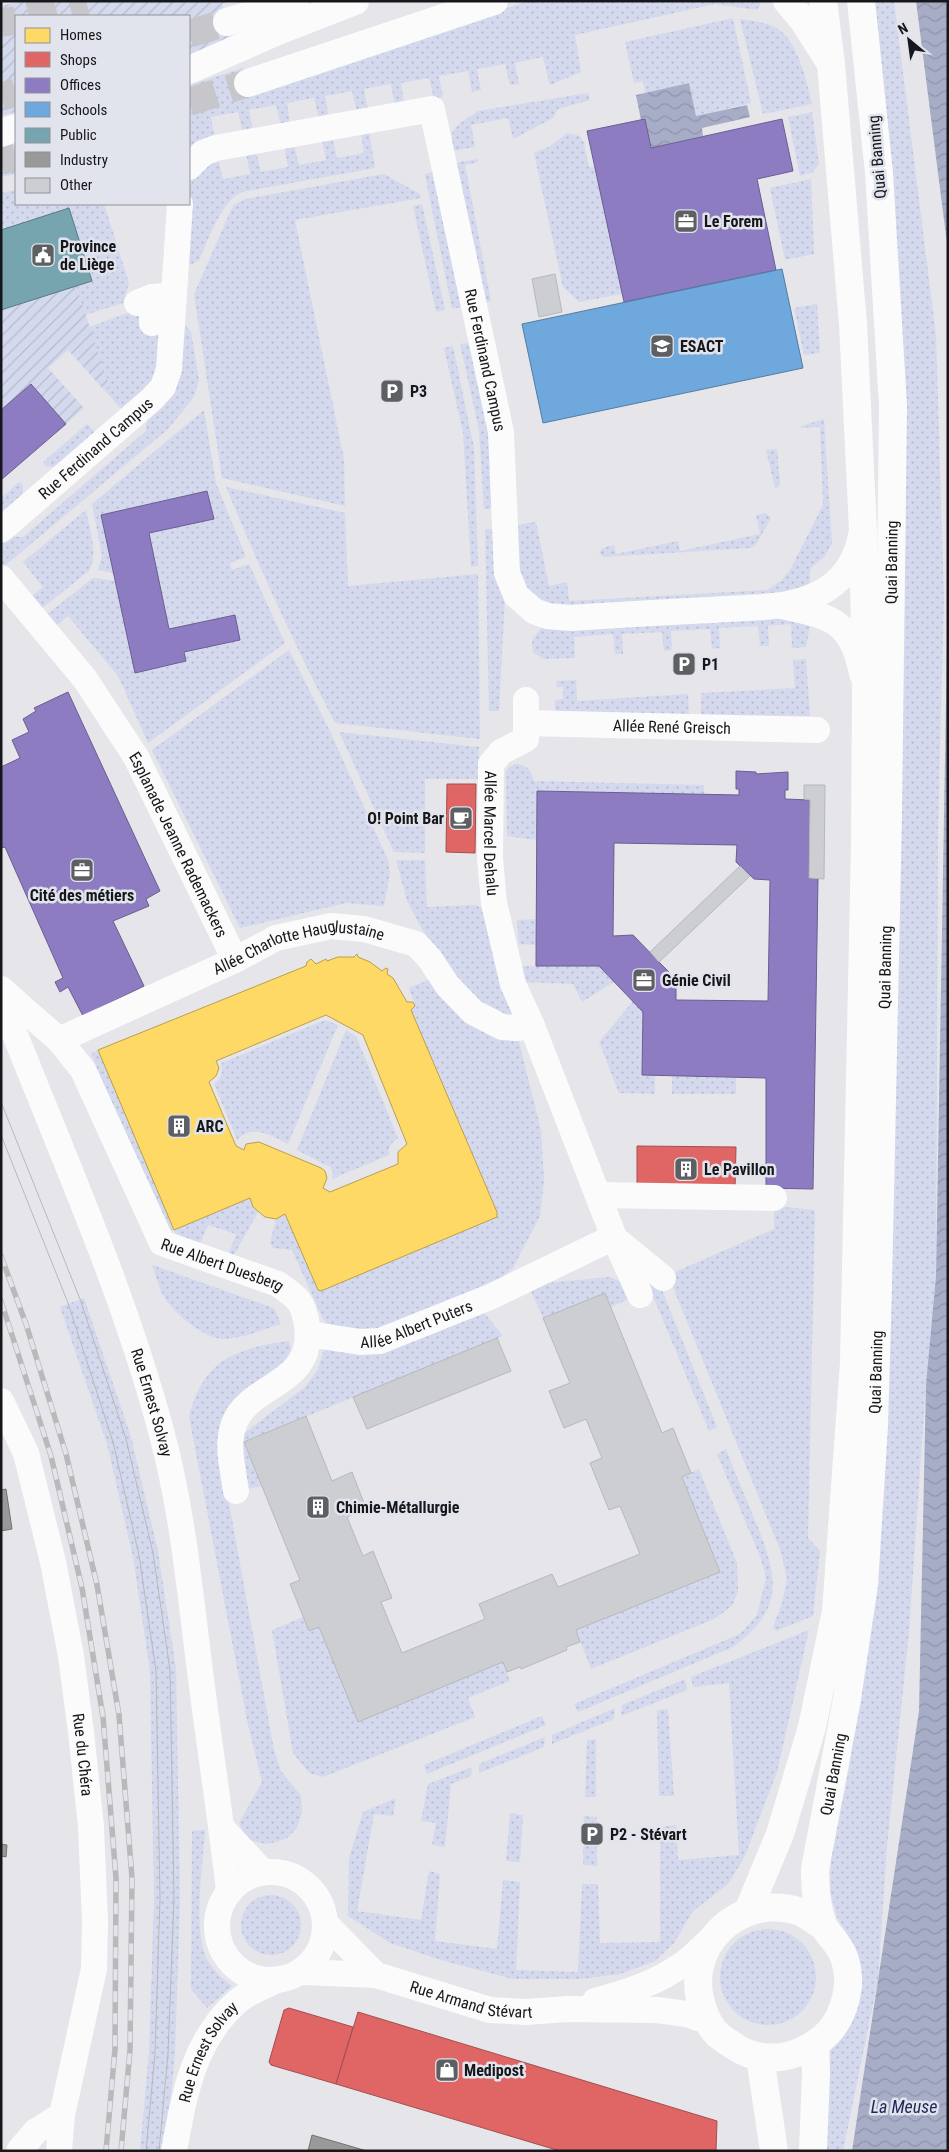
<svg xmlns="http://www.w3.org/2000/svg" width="949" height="2152" viewBox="0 0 949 2152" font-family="'Roboto Condensed',sans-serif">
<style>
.grass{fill:url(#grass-dots)}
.garden{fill:url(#garden-furrows)}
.water{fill:url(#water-waves)}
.homes{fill:#ffd966;stroke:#b99f4f;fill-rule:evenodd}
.shops{fill:#e06666;stroke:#a34e4f}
.offices{fill:#8e7cc3;stroke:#6a5e90;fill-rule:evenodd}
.schools{fill:#6fa8dc;stroke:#547ca2}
.public{fill:#76a5af;stroke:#597a82}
.industry{fill:#999;stroke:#727273}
.building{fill:#cdced2;stroke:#b7b8bc}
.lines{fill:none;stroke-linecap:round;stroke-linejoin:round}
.highway-tunnel{stroke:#c6c6cb;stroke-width:28;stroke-dasharray:28 14;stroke-linecap:butt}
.minor{stroke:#fbfbfc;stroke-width:26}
.major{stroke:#fbfbfc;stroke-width:28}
.highway{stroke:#fbfbfc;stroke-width:28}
.tram{stroke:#b9b9ba;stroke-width:1}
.rail-casing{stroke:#b9b9ba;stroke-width:5.5}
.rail{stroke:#e2e4ed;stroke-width:4;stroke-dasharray:11;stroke-linecap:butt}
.labels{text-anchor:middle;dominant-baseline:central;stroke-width:5;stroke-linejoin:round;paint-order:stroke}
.street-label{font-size:16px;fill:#16171a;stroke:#e2e4ed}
.poi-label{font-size:16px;font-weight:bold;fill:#16171a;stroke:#e2e4ed;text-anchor:start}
.water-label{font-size:18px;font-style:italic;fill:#222957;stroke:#e2e4ed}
</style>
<defs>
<pattern id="grass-dots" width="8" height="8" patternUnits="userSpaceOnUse" patternTransform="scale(1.25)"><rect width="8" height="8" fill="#d4d9ee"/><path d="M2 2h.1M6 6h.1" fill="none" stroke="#b5bacc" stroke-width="1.8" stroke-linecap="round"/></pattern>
<pattern id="garden-furrows" width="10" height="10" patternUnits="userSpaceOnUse" patternTransform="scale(1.25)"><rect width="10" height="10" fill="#d4d9ee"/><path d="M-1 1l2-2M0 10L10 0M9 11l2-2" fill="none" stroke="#b5bacc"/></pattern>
<pattern id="water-waves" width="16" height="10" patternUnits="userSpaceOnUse" patternTransform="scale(1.25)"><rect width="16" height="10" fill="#a7adc6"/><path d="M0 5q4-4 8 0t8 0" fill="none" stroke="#8f94aa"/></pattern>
</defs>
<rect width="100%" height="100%" fill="#e5e5ea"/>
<g class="grass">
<polygon points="528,1 760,1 761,3 757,10 715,4 575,35 581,72 550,85 543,57 515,63 519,84 510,85 505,64 477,69 481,90 472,92 468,71 439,76 443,97 434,99 429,78 401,83 404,104 395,106 391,84 364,89 368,110 357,112 352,91 325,96 329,118 319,119 314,98 287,103 290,124 281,126 276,105 249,110 253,131 243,133 238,112 211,117 215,142 189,157 189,85 243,68 252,93"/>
<polygon points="872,1 894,1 936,335 944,599 938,829 936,1276 926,1384 909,1632 887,1846 878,1980 843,2151 824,2151 831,2049 854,2012 855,1948 837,1917 830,1892 831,1859 849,1768 877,1559 900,780 906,519 903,366"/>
<polygon points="733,18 751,103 696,116 689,83 645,93 643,81 634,83 625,42"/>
<path d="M740 19C752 21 765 22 775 27 797 38 807 82 812 104L763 114Z"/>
<polygon points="588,93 590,100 558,109 553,118 513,139 508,118 471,125 475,147 452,151 452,133 459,124 478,111"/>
<polygon points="812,112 819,164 813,172 800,176 788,117"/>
<path d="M369 131 375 168 242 192C221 201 209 239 199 260L192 264 185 263 189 191 194 173 218 158 223 179 250 174 246 153 256 151 261 172 288 167 284 146 294 144 299 165 326 160 322 139 332 137 337 158 364 153 361 132Z"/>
<polygon points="567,133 580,136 584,143 589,167 595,167 622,294 579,302 563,287 534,153 549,147"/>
<polygon points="16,142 16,174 1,177 1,147"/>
<polygon points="477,159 478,162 465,165 491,301 484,303 455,163"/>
<polygon points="434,172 462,307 452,309 425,174"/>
<polygon points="384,174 420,194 421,198 295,220 344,459 345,506 222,478 194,294 231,210 234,205 245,199"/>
<polygon points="811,179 814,254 785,260 770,188"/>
<polygon points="16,190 16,204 104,204 129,283 123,303 85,315 76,285 1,230 1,193"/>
<polygon points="422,204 445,310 436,312 413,206"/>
<polygon points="817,304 820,353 804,355 794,308"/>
<polygon points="139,309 165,325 160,375 125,413 104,390 109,386 89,327"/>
<polygon points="182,321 191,332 199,380 195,394 191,401 168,429 1,569 1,543 9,536 23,537 146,431 147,417"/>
<polygon points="470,343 488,428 493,508 484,509 479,430 460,344"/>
<polygon points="453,346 474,448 478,566 471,567 463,433 444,348"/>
<polygon points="204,410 216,483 246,557 230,563 232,570 249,564 285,643 148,743 118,676 68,616 50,631 41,619 93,578 115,581 135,673 186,661 184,652 239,640 235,615 169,629 149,533 213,519 207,491 101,515 113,573 98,570 102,556 92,504"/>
<polygon points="824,419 832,544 824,557 812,567 810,571 810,583 803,591 551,606 530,594 520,580 516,525 536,522 549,586 567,582 569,601 767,590 782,580 791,568 823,505 820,427 801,428 801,426"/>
<polygon points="87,424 95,432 55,467 45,466 43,462"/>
<polygon points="777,449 780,483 779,486 775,488 766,450"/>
<polygon points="19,482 23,485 22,495 1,513 1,498"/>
<path d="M226 487 345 513 348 586 478 574 480 739 335 723C295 646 259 567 226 487Z"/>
<path d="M86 510C89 528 99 554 89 571L36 613 26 601 43 587 23 562Z"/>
<polygon points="766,513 771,518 756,545 751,548 603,557 599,553 603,548 614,545 616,554 678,541 680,551 760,534 756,515"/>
<path d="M485 529H494C495 550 491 579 505 597L499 711H489Z"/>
<polygon points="786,616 811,620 806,647 792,648 791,624 768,626 769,646 760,646 758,626 719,628 720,648 712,649 710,629 671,631 672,650 664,651 662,632 622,634 623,654 615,654 613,634 574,637 575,658 543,659 533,652 532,640 541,628"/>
<polygon points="289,650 329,729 388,860 390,874 384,906 346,903 240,928 152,750"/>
<polygon points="806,659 810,716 701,715 701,693 795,688 793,660"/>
<polygon points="576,680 577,701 688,694 689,715 555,713 555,700 563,699 563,687 557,687 556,681"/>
<polygon points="339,732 479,747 478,779 425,779 425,853 394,852"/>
<path d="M515 764C528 765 531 770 534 781L704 785V794L537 791V840L507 836 506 772 509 767Z"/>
<polygon points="396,860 425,860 427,907 473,905 481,907 513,1019 480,1005 455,979 439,951 423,931 407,901"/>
<polygon points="536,919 536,945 519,944 517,920"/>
<polygon points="522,966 599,966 614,982 582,1002 573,984 523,982"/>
<polygon points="433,978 518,1038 541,1130 544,1180 540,1216 513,1268 487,1290 381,1333 329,1327 323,1319 292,1250 273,1248 270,1243 276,1219 285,1214 318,1290 321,1290 497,1217 497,1212 411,1010 415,1006 409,988"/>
<polygon points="633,1001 643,1012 642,1075 655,1076 655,1094 619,1093 599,1042"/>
<path d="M325 1020 338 1025 288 1144C270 1135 253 1124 237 1140L214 1084C222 1077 223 1073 221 1063Z"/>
<path d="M346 1030 356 1036 398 1138C391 1143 388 1147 389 1155L332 1179 333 1172 330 1167 297 1150Z"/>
<polygon points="98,1050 250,1198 258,1212 234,1255 229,1253 236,1234 208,1225 200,1244 176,1235 174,1230 167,1232 91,1054"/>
<polygon points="672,1076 736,1078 736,1094 672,1094"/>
<polygon points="774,1206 815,1210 808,1538 820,1551 813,1616 776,1631 773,1627 782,1603 787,1579 781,1552 668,1275 774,1229"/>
<path d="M152 1265 274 1308 281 1324C262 1330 244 1338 224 1339 204 1339 172 1312 163 1295 158 1286 156 1275 152 1265Z"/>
<polygon points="609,1277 620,1281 629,1299 611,1307 605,1293 543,1318 530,1289 547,1283"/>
<polygon points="658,1280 717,1427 709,1431 648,1284"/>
<polygon points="84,1298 131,1437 158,1551 176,1669 180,1899 175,2054 166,2151 140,2151 149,2052 154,1899 150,1671 133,1557 107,1444 60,1307"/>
<polygon points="481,1309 503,1336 244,1442 262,1486 246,1489 242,1435 305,1387 318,1369 323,1352 328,1346"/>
<path d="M289 1341 291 1349C279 1380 235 1385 223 1416 220 1424 220 1435 218 1443L274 1750 281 1771 301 1796 302 1810 300 1820 296 1829 287 1838 276 1842 266 1844 246 1839 239 1823 262 1782 248 1725 189 1417C203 1360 235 1348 289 1341Z"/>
<path d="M726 1449C735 1473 745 1496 755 1520 777 1575 787 1608 733 1647L578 1712 574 1704 740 1634 757 1615 766 1578 761 1559 717 1454Z"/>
<polygon points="699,1469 737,1563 738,1591 732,1606 714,1619 591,1669 576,1630 720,1572 682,1477"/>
<polygon points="303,1617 319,1627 358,1722 503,1662 510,1681 468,1698 475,1717 323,1777 309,1773 293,1753 272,1630"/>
<polygon points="809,1630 777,1772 744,1858 728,1884 693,1911 674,1943 655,1961 620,1974 581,1979 513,1979 441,1960 390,1943 348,1916 349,1858 363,1812 396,1798 393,1816 374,1814 357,1911 421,1920 429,1871 440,1874 435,1941 497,1949 503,1880 520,1882 516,1970 578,1972 582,1884 598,1884 600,1943 660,1942 660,1827 676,1825 678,1860 739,1855 729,1683 693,1687 691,1677"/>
<polygon points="685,1679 687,1690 621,1716 622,1705"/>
<polygon points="615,1708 614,1719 552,1744 552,1735"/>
<polygon points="668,1709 674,1796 659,1796 657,1710"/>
<polygon points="542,1716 546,1725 427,1774 424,1765"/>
<polygon points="545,1737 544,1747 479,1773 479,1764"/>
<polygon points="596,1739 596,1797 585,1797 587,1740"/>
<polygon points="472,1767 471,1776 451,1784 445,1847 432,1845 436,1823 421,1821 428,1784"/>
<polygon points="510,1813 523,1815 520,1862 506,1861"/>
<polygon points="584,1816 597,1817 597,1866 583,1865"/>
<path d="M205 1830C203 1864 192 1933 208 1961 214 1971 223 1979 232 1986L207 2008 191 1989 192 1831Z"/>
<circle cx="271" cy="1925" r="30"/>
<circle cx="768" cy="1977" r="48"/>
</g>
<g class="garden">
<polygon points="22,1 230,1 222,4 234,40 189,55 189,16 16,16 16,112 1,116 1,6"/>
<polygon points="76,285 109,386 104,390 68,350 48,368 84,408 66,424 31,384 1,410 1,310"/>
</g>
<g class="water">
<polygon points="916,1 948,1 948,251"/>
<polygon points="689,83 696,116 747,105 750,117 702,128 703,136 651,148 645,119 641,120 636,95"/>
<polygon points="948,586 948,2151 852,2151 919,1711 926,1384 936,1276"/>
</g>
<path class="homes" d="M357 954 358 957 370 962 382 971 386 968 388 969 387 974 393 978 407 1002H413L415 1006 411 1010 497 1212V1217L321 1291 318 1290 285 1214 276 1219 265 1217 253 1207 250 1198 174 1230 98 1050 306 966 307 962 311 959 316 964 326 959 327 961 338 957H354ZM326 1015 363 1035 407 1144 398 1152V1164L330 1192 323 1188 327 1178 325 1171 321 1168 259 1142 246 1144 244 1150 236 1146 209 1082 216 1076 219 1068 216 1061Z"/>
<g class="shops">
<polygon points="447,784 476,784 475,853 446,852"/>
<polygon points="637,1146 736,1147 735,1189 637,1187"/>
<polygon points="289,2008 353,2027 336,2084 271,2065 269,2062 284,2010"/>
<polygon points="358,2012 717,2121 716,2151 560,2151 336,2084"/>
</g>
<g class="offices">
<polygon points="645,119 651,148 782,119 793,171 757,179 776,270 624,302 587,131"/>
<polygon points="31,384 66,424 1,480 1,410"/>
<polygon points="207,491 214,519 149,533 169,629 235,615 240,640 184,652 186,661 135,673 101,515"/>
<polygon points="68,692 160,891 146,899 149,906 113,921 144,986 83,1016 68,987 60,992 55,982 63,978 5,847 1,848 1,767 20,758 12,740 29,732 23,719 36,711 34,708"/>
<path d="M736 771 756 772V774L788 772V790H785V799L810 800 809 878H818L813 1189 766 1188V1078L642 1075 643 1012 599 966H536L537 791 739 795V789H736ZM614 843 737 845 736 862 754 879 770 880 768 1001 676 1000V979L659 962 633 935 613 936Z"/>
</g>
<polygon class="schools" points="782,269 803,368 543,423 522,324"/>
<polygon class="public" points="69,208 92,281 1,310 1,230"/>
<g class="industry">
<polygon points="6,1489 12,1529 1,1531 1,1490"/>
<polygon points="1,1844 7,1845 6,1857 1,1856"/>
<polygon points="312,2135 367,2151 308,2151"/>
</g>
<g class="building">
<polygon points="555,274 562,312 539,317 532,279"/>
<polygon points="804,785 825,785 824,879 809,878 810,800 804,799"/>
<polygon points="740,866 750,876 659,962 650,952"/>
<polygon points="605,1293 662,1433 673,1428 691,1473 682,1477 720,1572 576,1630 580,1642 566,1647 567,1650 521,1669 520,1667 507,1672 503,1662 358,1722 319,1627 309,1631 290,1584 300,1580 244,1442 306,1416 332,1481 352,1472 366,1508 347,1517 363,1556 373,1551 392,1598 381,1602 402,1653 485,1619 479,1604 552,1574 558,1587 640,1554 620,1506 609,1510 590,1463 602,1458 586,1419 564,1428 549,1391 570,1383 543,1318"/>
<polygon points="497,1338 511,1371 367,1429 353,1397"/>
</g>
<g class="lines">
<g class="highway-tunnel">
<polyline points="29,16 86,1"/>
<polyline points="1,23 16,20"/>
<polyline points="189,34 227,22"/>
<polyline points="1,97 16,92"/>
<polyline points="189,102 248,83"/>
<polyline points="1,161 16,157"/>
</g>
<g class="minor">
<path id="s1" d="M189 167 203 153 216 148 432 109 501 432 507 573 516 595 534 611 547 616 571 618C618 615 665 612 713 610 747 607 786 610 818 594 843 582 856 562 861 535"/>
<polyline points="152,297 152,323"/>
<polyline points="137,303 152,297 167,296"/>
<path id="s2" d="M1 530 152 399 163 387 169 369 180 204"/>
<path id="s3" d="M1 578 85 679 136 757 235 960"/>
<path d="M782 606C831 617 852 620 862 674"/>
<path id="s4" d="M526 700V739L501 752 491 764 490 858 494 903 513 984 532 1026 614 1237 640 1295"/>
<path id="s5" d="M526 723 817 730"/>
<path id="s6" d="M1 989 59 1040 83 1070 162 1243 278 1284C297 1297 304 1302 307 1326 315 1386 250 1382 234 1424 226 1445 233 1469 236 1491"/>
<path id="s7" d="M1 999C56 1141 120 1280 160 1427 183 1509 190 1594 201 1679 210 1750 221 1820 229 1891"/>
<path id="s8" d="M59 1040 235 960 276 938 331 926 364 929 416 944 430 959 447 985 473 1012 502 1027 516 1028 532 1026"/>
<polyline points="598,1195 774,1198"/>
<polyline points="619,1242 663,1278"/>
<path id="s9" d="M308 1334 360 1342 380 1341 490 1297 614 1237"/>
<path id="s10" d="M1 1401 26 1453 53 1562 71 1656 81 1732 91 1827 95 1921 94 1969 62 2115 59 2151"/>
<polyline points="222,1828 263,1872"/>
<circle cx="271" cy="1926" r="54"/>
<polyline points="327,1925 376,1975"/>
<path id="s11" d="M301 1972 376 1975 490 2010 527 2012 567 2009 657 2010 686 2014 707 2021"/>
<path d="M595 2001C625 1993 657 1983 683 1964 693 1957 701 1948 709 1941"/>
<polyline points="19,2151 36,2131 62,2115"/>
<path id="s12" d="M174 2151C184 2096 193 2040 238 2001 250 1991 265 1986 279 1979"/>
</g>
<g class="major">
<polyline points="748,1911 780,1834 812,1727 836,1611 854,1362 865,843 866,693 863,530 853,324 831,64 823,1"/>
<path id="s13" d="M824 1927C816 1922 806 1914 798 1911 737 1893 681 1949 703 2009 706 2019 711 2028 718 2035 723 2039 729 2043 734 2046 752 2059 778 2061 799 2052 829 2040 844 2019 848 1986 849 1974 846 1956 838 1946 834 1939 826 1932 823 1925 816 1906 815 1888 815 1869L847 1699 864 1585 874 1426 878 1287 888 817 893 406 879 173 861 1"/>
<polyline points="760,2057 774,2151"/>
<polyline points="813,2151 816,2073 815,2045"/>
</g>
<g class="highway">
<polyline points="787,1 803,20 831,64"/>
<polyline points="227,22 295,1"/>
<polyline points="189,70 278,31 355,1"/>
<polyline points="248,83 494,1"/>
<polyline points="1,133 16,128"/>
</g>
<g class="tram">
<polyline points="1,1102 80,1299 126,1439 153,1553 170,1670 174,1899 168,2054 159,2151"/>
<polyline points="1,1135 68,1303 113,1442 139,1555 156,1671 160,1899 155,2053 146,2151"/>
</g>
<g class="rail-casing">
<g id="rail">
<polyline points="1,1256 26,1324 66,1454 97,1585 119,1715 132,1878 130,2050 121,2151"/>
<polyline points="1,1301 51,1456 82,1588 103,1717 116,1878 115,2049 106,2151"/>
</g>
</g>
<use href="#rail" class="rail"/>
</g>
<defs>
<g id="office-square" transform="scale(1.25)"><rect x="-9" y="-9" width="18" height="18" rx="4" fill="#5e5f63" stroke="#e2e4ed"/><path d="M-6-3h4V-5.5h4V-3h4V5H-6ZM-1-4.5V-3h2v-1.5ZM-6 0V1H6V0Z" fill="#fff"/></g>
<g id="civic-square" transform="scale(1.25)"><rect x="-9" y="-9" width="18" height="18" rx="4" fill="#5e5f63" stroke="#e2e4ed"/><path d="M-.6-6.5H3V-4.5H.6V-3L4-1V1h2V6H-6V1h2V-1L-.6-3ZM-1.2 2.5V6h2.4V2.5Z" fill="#fff"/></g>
<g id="university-square" transform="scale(1.25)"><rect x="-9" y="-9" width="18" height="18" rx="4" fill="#5e5f63" stroke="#e2e4ed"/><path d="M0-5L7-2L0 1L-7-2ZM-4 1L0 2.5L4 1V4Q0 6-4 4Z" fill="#fff"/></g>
<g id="parking-square" transform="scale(1.25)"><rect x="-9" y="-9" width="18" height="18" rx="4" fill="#5e5f63" stroke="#e2e4ed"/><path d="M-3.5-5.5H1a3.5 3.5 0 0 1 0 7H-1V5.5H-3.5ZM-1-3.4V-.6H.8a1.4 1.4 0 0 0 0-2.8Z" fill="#fff"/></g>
<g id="cafe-square" transform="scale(1.25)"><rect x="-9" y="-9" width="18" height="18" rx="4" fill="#5e5f63" stroke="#e2e4ed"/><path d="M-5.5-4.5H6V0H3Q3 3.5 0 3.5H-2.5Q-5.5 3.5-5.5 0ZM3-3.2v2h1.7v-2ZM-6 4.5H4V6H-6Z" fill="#fff"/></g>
<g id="building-square" transform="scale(1.25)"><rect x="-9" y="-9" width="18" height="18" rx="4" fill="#5e5f63" stroke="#e2e4ed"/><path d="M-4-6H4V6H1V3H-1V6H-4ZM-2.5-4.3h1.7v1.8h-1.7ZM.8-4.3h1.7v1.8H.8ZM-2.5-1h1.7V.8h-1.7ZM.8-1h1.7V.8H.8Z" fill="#fff"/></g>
<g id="shop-square" transform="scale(1.25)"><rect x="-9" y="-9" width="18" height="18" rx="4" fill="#5e5f63" stroke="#e2e4ed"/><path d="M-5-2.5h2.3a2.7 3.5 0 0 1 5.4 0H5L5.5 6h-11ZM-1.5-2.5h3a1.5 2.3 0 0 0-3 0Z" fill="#fff"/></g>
</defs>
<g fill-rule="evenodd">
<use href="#office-square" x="686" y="221"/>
<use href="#civic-square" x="43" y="255"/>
<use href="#university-square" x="662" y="346"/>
<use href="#parking-square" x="392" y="391"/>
<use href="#parking-square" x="684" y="664"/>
<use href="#cafe-square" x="461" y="818"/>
<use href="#office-square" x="82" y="870"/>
<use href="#office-square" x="644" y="980"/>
<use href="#building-square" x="179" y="1126"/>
<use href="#building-square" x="686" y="1169"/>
<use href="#building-square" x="318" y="1507"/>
<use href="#parking-square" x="592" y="1834"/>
<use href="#shop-square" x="447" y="2070"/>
</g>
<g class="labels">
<g class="street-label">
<text transform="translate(877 157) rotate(-95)">Quai Banning</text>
<text stroke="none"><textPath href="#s1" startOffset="510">Rue Ferdinand Campus</textPath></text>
<text stroke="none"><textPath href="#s2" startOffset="125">Rue Ferdinand Campus</textPath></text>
<text stroke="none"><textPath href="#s13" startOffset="1841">Quai Banning</textPath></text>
<text stroke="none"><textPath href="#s5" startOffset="146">Allée René Greisch</textPath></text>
<text stroke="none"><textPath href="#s4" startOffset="152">Allée Marcel Dehalu</textPath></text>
<text stroke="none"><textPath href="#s3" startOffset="322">Esplanade Jeanne Rademackers</textPath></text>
<text stroke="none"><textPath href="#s8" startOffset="260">Allée Charlotte Hauglustaine</textPath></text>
<text stroke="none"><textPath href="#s13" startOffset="1436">Quai Banning</textPath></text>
<text stroke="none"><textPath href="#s6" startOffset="370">Rue Albert Duesberg</textPath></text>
<text stroke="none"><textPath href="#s9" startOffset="112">Allée Albert Puters</textPath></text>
<text stroke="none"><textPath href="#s13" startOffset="1031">Quai Banning</textPath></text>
<text stroke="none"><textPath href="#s7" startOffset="431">Rue Ernest Solvay</textPath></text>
<text stroke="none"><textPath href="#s10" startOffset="365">Rue du Chéra</textPath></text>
<text stroke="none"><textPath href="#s13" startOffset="626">Quai Banning</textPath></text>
<text stroke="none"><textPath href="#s11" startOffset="174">Rue Armand Stévart</textPath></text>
<text stroke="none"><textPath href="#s12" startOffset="106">Rue Ernest Solvay</textPath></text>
</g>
<g class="poi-label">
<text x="704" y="221">Le Forem</text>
<text x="60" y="246">Province<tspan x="60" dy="18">de Liège</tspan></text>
<text x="680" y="346">ESACT</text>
<text x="410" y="391">P3</text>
<text x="702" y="664">P1</text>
<text x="444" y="818" text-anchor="end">O! Point Bar</text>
<text x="82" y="895" text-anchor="middle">Cité des métiers</text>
<text x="662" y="980">Génie Civil</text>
<text x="196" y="1126">ARC</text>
<text x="704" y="1169">Le Pavillon</text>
<text x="336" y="1507">Chimie-Métallurgie</text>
<text x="610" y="1834">P2 - Stévart</text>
<text x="464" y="2070">Medipost</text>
</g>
<g class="water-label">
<text x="904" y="2106">La Meuse</text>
</g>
</g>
<rect width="949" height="2152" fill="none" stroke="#16171a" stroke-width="5"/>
<rect x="15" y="15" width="175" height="190" fill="#e2e4ed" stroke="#909299"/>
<rect x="25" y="28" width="25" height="15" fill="#ffd966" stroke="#909299"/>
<text x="60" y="40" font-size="15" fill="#16171a">Homes</text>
<rect x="25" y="52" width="25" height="15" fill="#e06666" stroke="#909299"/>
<text x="60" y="65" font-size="15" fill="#16171a">Shops</text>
<rect x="25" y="78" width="25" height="15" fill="#8e7cc3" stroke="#909299"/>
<text x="60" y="90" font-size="15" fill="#16171a">Offices</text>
<rect x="25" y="102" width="25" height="15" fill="#6fa8dc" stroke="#909299"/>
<text x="60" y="115" font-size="15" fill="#16171a">Schools</text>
<rect x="25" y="128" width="25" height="15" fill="#76a5af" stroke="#909299"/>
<text x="60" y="140" font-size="15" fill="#16171a">Public</text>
<rect x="25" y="152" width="25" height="15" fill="#999999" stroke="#909299"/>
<text x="60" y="165" font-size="15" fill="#16171a">Industry</text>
<rect x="25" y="178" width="25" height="15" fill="#cdced2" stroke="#909299"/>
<text x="60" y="190" font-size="15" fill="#16171a">Other</text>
<g transform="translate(909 40) rotate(331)" stroke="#e2e4ed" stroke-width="4" paint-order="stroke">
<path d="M0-4L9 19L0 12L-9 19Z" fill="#16171a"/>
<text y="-8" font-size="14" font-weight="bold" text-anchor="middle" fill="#16171a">N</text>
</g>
</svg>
